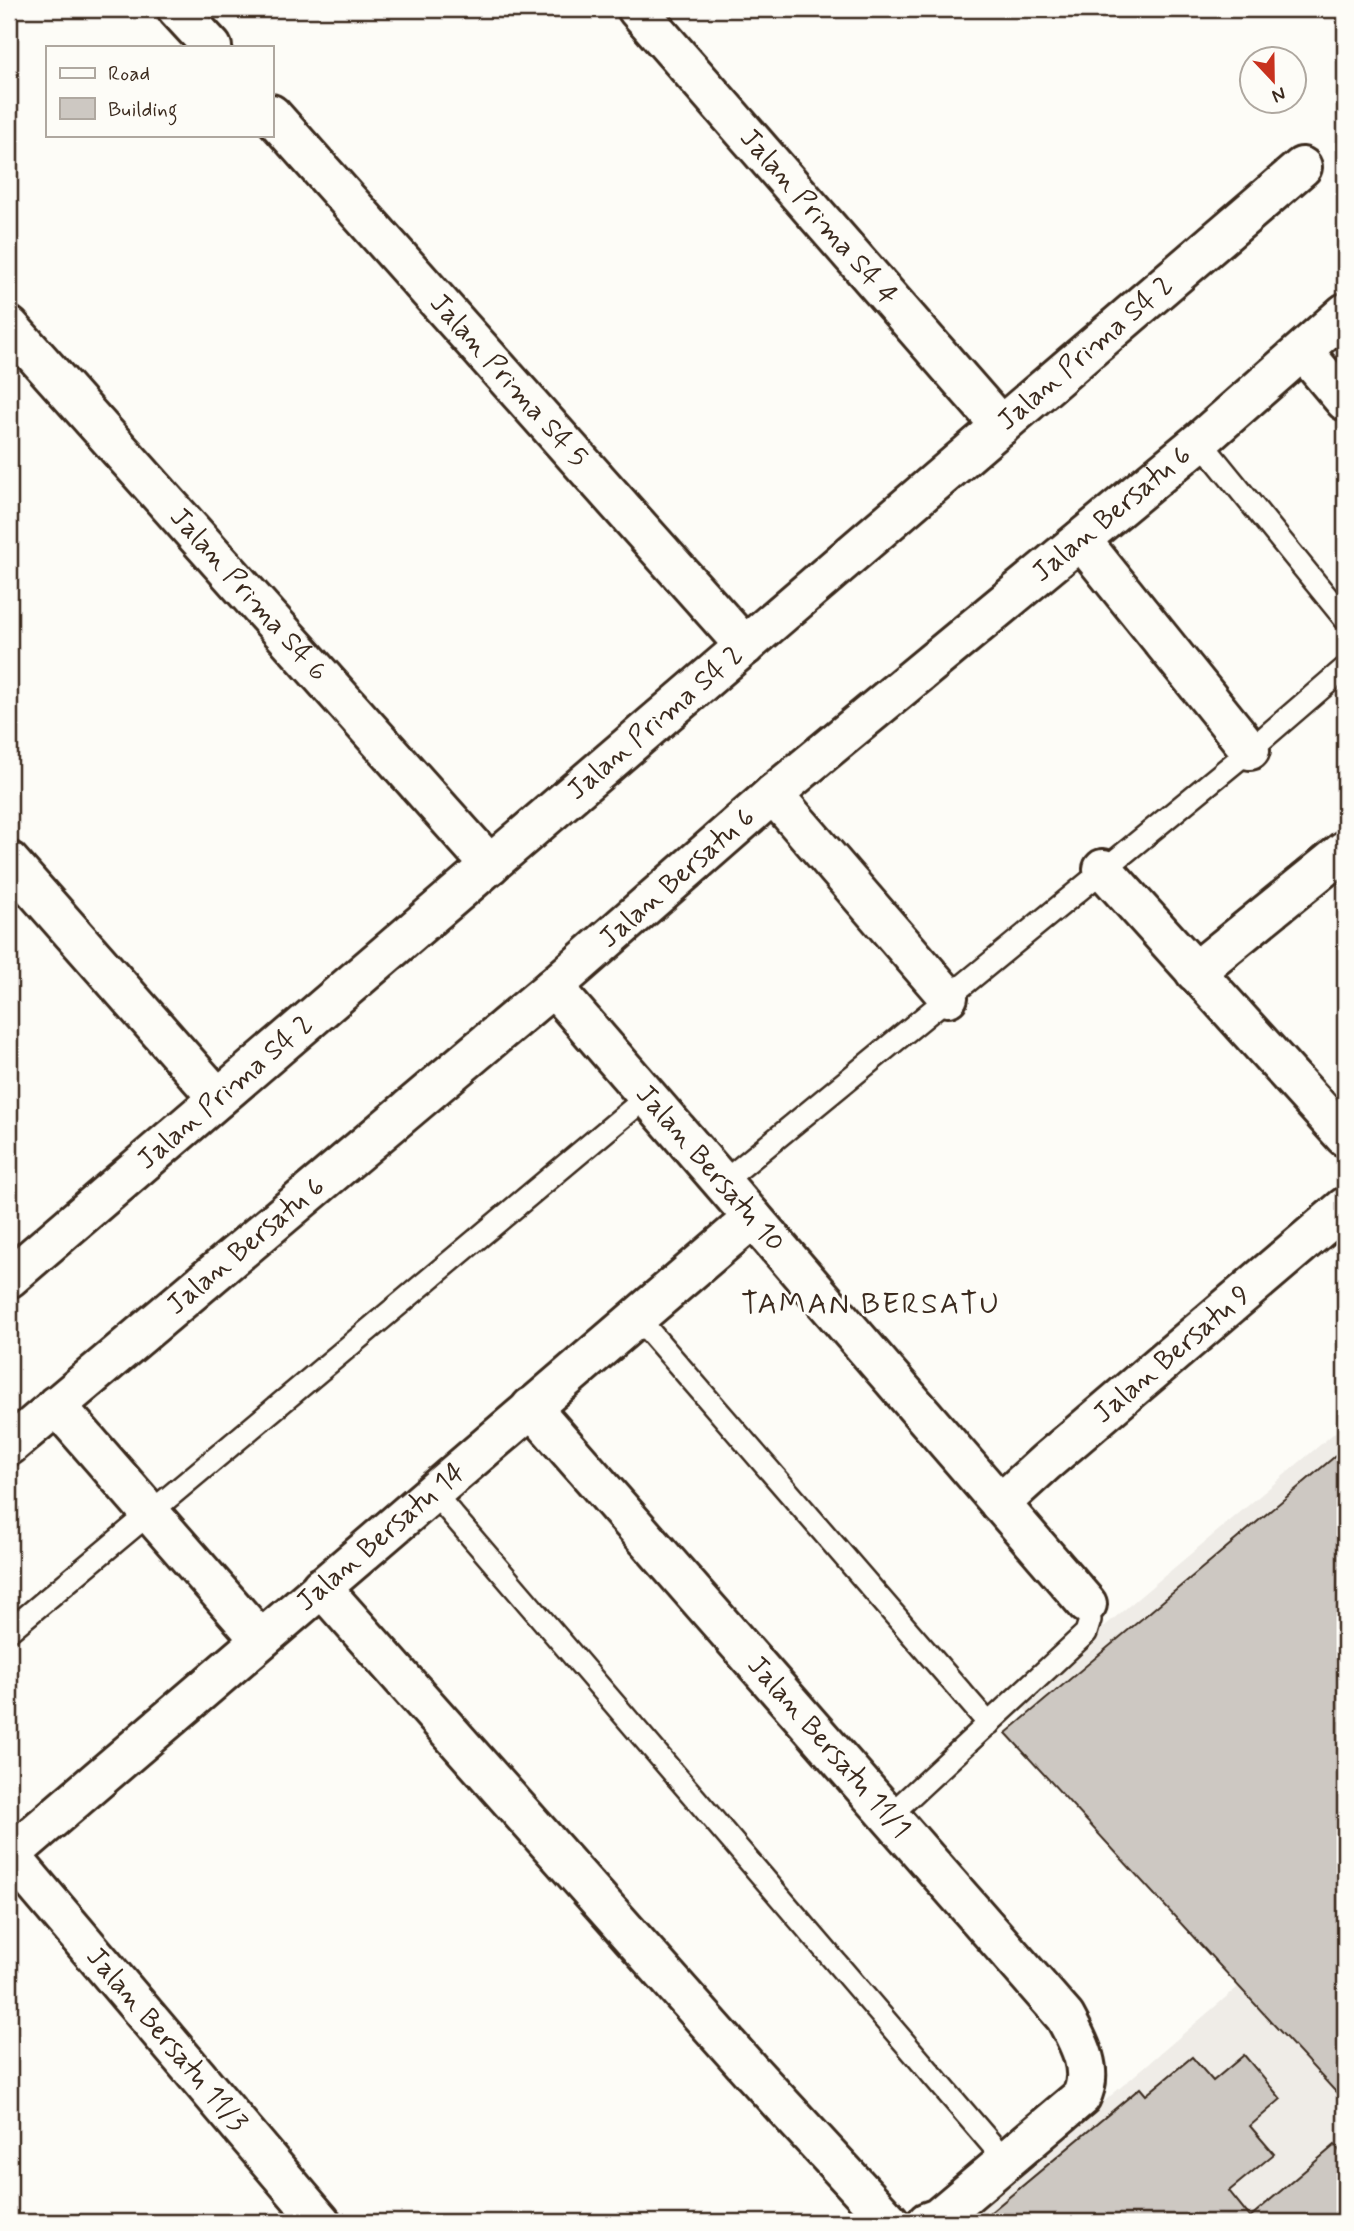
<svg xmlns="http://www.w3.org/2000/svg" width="1354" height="2231" viewBox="0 0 1354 2231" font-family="Mynerve,sans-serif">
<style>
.built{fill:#efece7}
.building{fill:#cdc8c2;stroke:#3b2a1e;stroke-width:2}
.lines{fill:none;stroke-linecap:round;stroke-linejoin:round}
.service-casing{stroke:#3b2a1e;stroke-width:26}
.minor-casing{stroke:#3b2a1e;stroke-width:44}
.service{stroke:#fdfcf7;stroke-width:21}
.minor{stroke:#fdfcf7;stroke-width:38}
.labels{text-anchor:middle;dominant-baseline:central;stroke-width:6;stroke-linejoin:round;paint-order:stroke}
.street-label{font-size:28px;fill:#3b2a1e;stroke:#fdfcf7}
.neighbourhood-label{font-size:30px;letter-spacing:2px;fill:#3b2a1e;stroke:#fdfcf7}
</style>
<rect width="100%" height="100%" fill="#fdfcf7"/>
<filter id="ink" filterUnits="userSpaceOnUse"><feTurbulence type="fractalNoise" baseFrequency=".0143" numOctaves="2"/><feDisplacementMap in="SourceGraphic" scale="14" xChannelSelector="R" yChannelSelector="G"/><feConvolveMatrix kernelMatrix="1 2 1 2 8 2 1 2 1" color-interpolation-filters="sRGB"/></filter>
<g filter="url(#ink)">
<polygon class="built" points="1345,1424 1345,2222 963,2222 1252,1975 1017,1700"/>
<g class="building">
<polygon points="1345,1448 1345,2102 1006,1733"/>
<polygon points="1244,2055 1281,2099 1250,2126 1274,2154 1229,2191 1250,2217 1335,2145 1345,2158 1345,2222 979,2222 1140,2088 1146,2095 1192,2057 1213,2081"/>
</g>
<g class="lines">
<g class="service-casing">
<g id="service">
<polyline points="1200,441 1345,619"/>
<polyline points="722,1183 1250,750 1345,668"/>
<polyline points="637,1317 989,1724"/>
<polyline points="432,1491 1006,2161"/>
<polyline points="9,1631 649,1095"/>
<polyline points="889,1816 1086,1633 1090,1620 1087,1604"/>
</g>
</g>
<g class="minor-casing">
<g id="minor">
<polyline points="177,9 212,47"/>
<path id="s1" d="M637 9 1001 426"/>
<path id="s2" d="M271 114 745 646"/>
<path id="s3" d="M9 326 490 865"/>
<polyline points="1303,351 1345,401"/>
<polyline points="1081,540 1250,750"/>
<polyline points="773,794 948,997"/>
<polyline points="9,861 218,1098"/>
<polyline points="1103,869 1345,1137"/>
<polyline points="1195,972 1345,850"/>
<path id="s4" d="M553 987 1087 1604"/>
<path id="s5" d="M9 1278 1302 167"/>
<polyline points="56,1405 260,1639"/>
<path id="s6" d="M531 1407 1065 2017C1078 2041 1095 2070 1081 2097L938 2218 927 2222"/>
<path id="s7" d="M9 1446 553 987 773 794 1200 441 1345 313"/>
<path id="s8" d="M1000 1504 1046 1462 1345 1207"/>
<polyline points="321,1587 749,2069 890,2222"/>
<path id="s9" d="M10 1855 321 2222"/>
<path id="s10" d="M9 1856 753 1218"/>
</g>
</g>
<use href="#service" class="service"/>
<use href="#minor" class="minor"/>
</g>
</g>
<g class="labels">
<g class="street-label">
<text stroke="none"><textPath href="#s1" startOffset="276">Jalan Prima S4 4</textPath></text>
<text stroke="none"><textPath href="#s5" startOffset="1419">Jalan Prima S4 2</textPath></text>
<text stroke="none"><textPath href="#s2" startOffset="357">Jalan Prima S4 5</textPath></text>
<text stroke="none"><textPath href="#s7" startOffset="1444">Jalan Bersatu 6</textPath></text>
<text stroke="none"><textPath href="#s3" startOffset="360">Jalan Prima S4 6</textPath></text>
<text stroke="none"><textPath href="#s5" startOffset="852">Jalan Prima S4 2</textPath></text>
<text stroke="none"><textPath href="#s7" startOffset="877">Jalan Bersatu 6</textPath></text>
<text stroke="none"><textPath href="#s5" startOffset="285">Jalan Prima S4 2</textPath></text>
<text stroke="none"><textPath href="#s4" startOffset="240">Jalan Bersatu 10</textPath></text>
<text stroke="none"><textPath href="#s7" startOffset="310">Jalan Bersatu 6</textPath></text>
<text stroke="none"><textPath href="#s8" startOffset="228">Jalan Bersatu 9</textPath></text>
<text stroke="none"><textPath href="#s10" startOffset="490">Jalan Bersatu 14</textPath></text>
<text stroke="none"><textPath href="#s6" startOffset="452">Jalan Bersatu 11/1</textPath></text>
<text stroke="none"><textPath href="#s9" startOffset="242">Jalan Bersatu 11/3</textPath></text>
</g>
<g class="neighbourhood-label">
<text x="871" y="1304">TAMAN BERSATU</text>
</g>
</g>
<rect width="1354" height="2231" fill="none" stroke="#fdfcf7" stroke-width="35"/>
<rect x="18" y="18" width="1319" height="2196" fill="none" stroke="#3b2a1e" stroke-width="2.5" filter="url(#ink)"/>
<rect x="46" y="46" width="228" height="91" fill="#fdfcf7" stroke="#afa8a0" stroke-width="2"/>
<rect x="60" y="68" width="35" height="10" fill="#fdfcf7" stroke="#afa8a0" stroke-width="2"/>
<text x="108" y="80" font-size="21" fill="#3b2a1e">Road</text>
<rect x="60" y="98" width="35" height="21" fill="#cdc8c2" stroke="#afa8a0" stroke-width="2"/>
<text x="108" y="116" font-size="21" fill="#3b2a1e">Building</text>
<g transform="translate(1273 80) rotate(158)"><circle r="33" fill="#fdfcf7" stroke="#afa8a0" stroke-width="2"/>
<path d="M0-5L12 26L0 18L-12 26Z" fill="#c8321e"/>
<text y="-10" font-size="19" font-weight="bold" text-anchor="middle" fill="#3b2a1e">N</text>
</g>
</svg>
